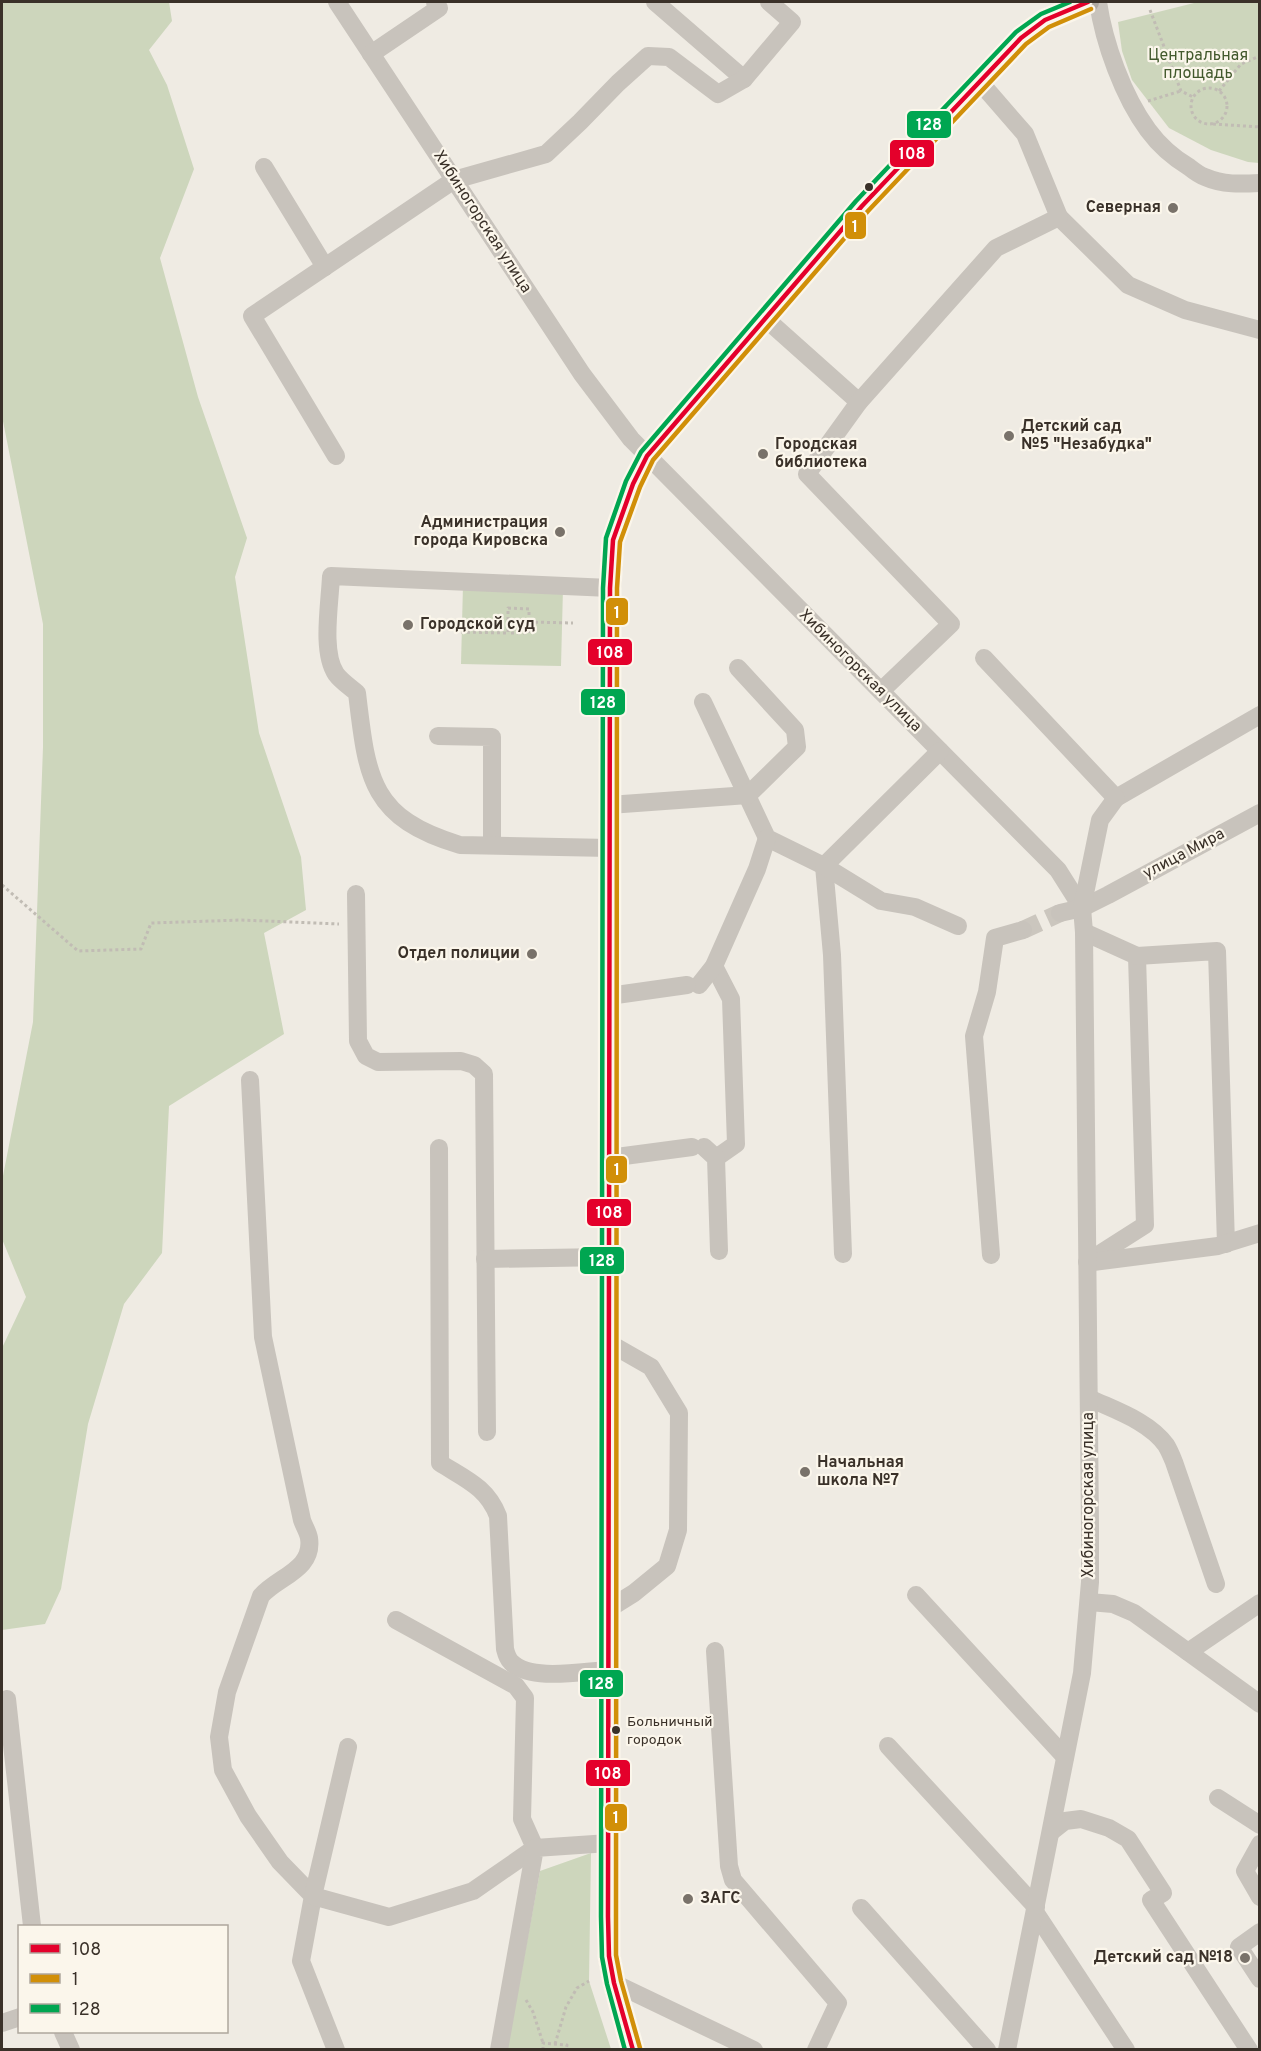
<svg xmlns="http://www.w3.org/2000/svg" width="1261" height="2051" viewBox="0 0 1261 2051" font-family="Overpass,sans-serif">
<style>
.green{fill:#cdd6bc}
.lines{fill:none;stroke-linecap:round;stroke-linejoin:round}
.minor-tunnel{stroke:#cbc6be;stroke-width:18;stroke-dasharray:18 9;stroke-linecap:butt}
.path{stroke:#c1bcb4;stroke-width:3;stroke-dasharray:3 3;stroke-linecap:butt}
.minor{stroke:#c8c3bc;stroke-width:18}
.major{stroke:#ada8a1;stroke-width:22}
.bus-1-casing{stroke:#fbf6eb;stroke-width:9}
.bus-2-casing{stroke:#fbf6eb;stroke-width:9}
.bus-3-casing{stroke:#fbf6eb;stroke-width:9}
.bus-1{stroke:#e4002b;stroke-width:4.5}
.bus-2{stroke:#d18f08;stroke-width:4.5}
.bus-3{stroke:#00a651;stroke-width:4.5}
.bus-dot{fill:#3a3129;stroke:#fbf6eb;stroke-width:2}
.poi-dot{fill:#79726a;stroke:#fbf6eb;stroke-width:2}
.labels{text-anchor:middle;dominant-baseline:central;stroke-width:4.5;stroke-linejoin:round;paint-order:stroke}
.bus-label{font-size:14px;fill:#3a3129;stroke:#fbf6eb;text-anchor:start}
.park-label{font-size:16px;fill:#42592c;stroke:#fbf6eb}
.poi-label{font-size:16px;font-weight:bold;fill:#3a3129;stroke:#fbf6eb;text-anchor:start}
.street-label{font-size:16px;fill:#3a3129;stroke:#fbf6eb}
.line-badge{stroke:#fbf6eb;stroke-width:2}
.badge-label{font-size:16px;text-anchor:middle;font-weight:bold;fill:#fff}
</style>
<rect width="100%" height="100%" fill="#efebe3"/>
<g class="green">
<polygon points="2,2 169,2 172,21 149,50 167,85 194,169 160,258 198,397 247,538 235,577 259,733 301,857 306,910 264,933 284,1034 169,1106 162,1253 124,1304 88,1424 61,1589 45,1624 2,1630 2,1348 26,1297 2,1239 2,1181 33,1022 43,747 43,624 2,416"/>
<polygon points="1198,2 1259,2 1259,163 1248,162 1211,150 1169,128 1132,80 1122,51 1118,22"/>
<polygon points="463,585 563,588 561,666 461,664"/>
<polygon points="591,1853 589,1981 611,2049 507,2050 540,1871"/>
</g>
<g class="lines">
<polyline class="minor-tunnel" points="1023,930 1060,913"/>
<g class="path">
<polyline points="1150,10 1181,91 1193,97"/>
<circle cx="1209" cy="106" r="18"/>
<polyline points="1219,91 1241,64 1260,56"/>
<polyline points="1148,101 1181,91"/>
<polyline points="1213,124 1260,127"/>
<polyline points="529,622 573,623"/>
<polyline points="461,632 508,633 508,608 529,609 529,633 508,633"/>
<polyline points="2,885 78,951 141,949 151,923 241,920 339,924"/>
<polyline points="526,2000 533,2012 543,2043"/>
<polyline points="555,2044 566,2007 577,1988 589,1981"/>
<polyline points="543,2050 543,2043 567,2045 566,2050"/>
</g>
<g class="minor">
<polyline points="337,2 582,374 631,439 1058,870 1082,908"/>
<polyline points="655,2 744,79"/>
<path d="M1098 2C1104 43 1123 96 1148 130 1159 145 1174 158 1189 167 1194 171 1199 175 1205 177 1223 185 1241 184 1260 183"/>
<polyline points="371,54 439,8 435,2"/>
<polyline points="264,167 325,267"/>
<polyline points="1059,217 1128,285 1185,310 1260,330"/>
<polyline points="766,319 859,402"/>
<polyline points="336,456 252,316 454,180 546,154 580,122 618,83 648,56 669,57 718,94 744,79 792,22 769,2"/>
<polyline points="984,658 1116,798 1260,715"/>
<polyline points="881,691 951,624 807,474 859,402 996,248 1059,217 1025,134 979,81"/>
<polyline points="703,702 767,838 824,866 940,751"/>
<polyline points="438,736 492,737 492,845"/>
<polyline points="609,805 748,795 797,747 795,730 738,668"/>
<path d="M610 848 460 845C370 818 367 778 357 693 350 687 341 681 336 674 321 652 330 603 331 576L610 588"/>
<polyline points="824,866 832,955 843,1254"/>
<polyline points="824,866 881,901 915,907 958,926"/>
<polyline points="356,894 358,1041 366,1056 378,1062 461,1061 474,1065 484,1074 487,1432"/>
<polyline points="1060,913 1082,908 1108,895 1260,813"/>
<polyline points="1084,932 1137,956 1145,1225 1087,1262"/>
<polyline points="1137,956 1217,951 1226,1244"/>
<polyline points="714,966 731,999 736,1144 716,1158"/>
<polyline points="699,985 714,966 757,869 767,838"/>
<polyline points="609,996 687,985"/>
<path d="M250 1080 263 1337 302 1520C304 1526 308 1532 309 1538 314 1570 277 1577 261 1596L227 1692 219 1737 223 1770 248 1816 280 1862 313 1896 301 1961 336 2050"/>
<polyline points="704,1147 716,1158 719,1251"/>
<path d="M439 1148 440 1463C465 1479 487 1487 498 1516L505 1649C506 1653 508 1659 511 1662 530 1682 584 1671 609 1670"/>
<polyline points="609,1158 692,1147"/>
<polyline points="991,1255 974,1036 987,992 995,938 1023,930"/>
<polyline points="485,1259 608,1257"/>
<polyline points="1093,1262 1218,1246 1260,1233"/>
<polyline points="609,1343 651,1367 679,1413 678,1530 667,1566 634,1593 610,1608"/>
<path d="M1089 1398C1114 1410 1149 1421 1166 1445 1169 1450 1172 1457 1174 1462L1216 1584"/>
<polyline points="916,1595 1065,1757"/>
<polyline points="1089,1602 1113,1604 1134,1613 1260,1704"/>
<polyline points="715,1651 729,1866 733,1880 838,2003 816,2050"/>
<polyline points="1188,1652 1260,1603"/>
<polyline points="7,1699 32,1926"/>
<polyline points="888,1746 1036,1907"/>
<polyline points="348,1747 313,1896 389,1917 473,1891 535,1848 522,1819 525,1698 516,1686 396,1620"/>
<polyline points="1218,1798 1260,1825"/>
<polyline points="1051,1832 1065,1821 1081,1819 1109,1828 1128,1839 1163,1893 1151,1900 1249,2050"/>
<polyline points="1260,1844 1245,1871 1260,1897"/>
<polyline points="861,1908 987,2050"/>
<polyline points="1035,1912 1126,2050"/>
<polyline points="1260,1932 1239,1947 1260,1979"/>
<polyline points="614,1983 754,2050"/>
<polyline points="2,2023 20,2017"/>
<polyline points="63,2032 71,2050"/>
<polyline points="499,2050 535,1848 609,1843"/>
<polyline points="1007,2050 1082,1673 1090,1582 1090,1526 1084,932 1082,908 1100,820 1116,798"/>
</g>
<polyline class="major" points="633,2050 614,1983 609,1956 608,1917 610,588 613,540 633,484 647,456 862,206 979,81 1021,38 1045,20 1088,2"/>
<g class="bus-1-casing">
<polyline id="bus-1" points="633,2050 614,1983 609,1956 608,1917 610,588 613,540 633,484 647,456 862,206 1021,38 1045,20 1088,2"/>
</g>
<g class="bus-2-casing">
<polyline id="bus-2" points="640,2048 621,1981 616,1955 616,1917 617,588 620,542 640,487 653,460 868,211 1026,44 1049,27 1091,9"/>
</g>
<g class="bus-3-casing">
<polyline id="bus-3" points="625,2050 607,1984 602,1957 601,1917 603,588 606,538 626,481 641,452 856,201 1016,32 1041,14 1070,2"/>
</g>
<use href="#bus-1" class="bus-1"/>
<use href="#bus-2" class="bus-2"/>
<use href="#bus-3" class="bus-3"/>
</g>
<g class="bus-dot">
<circle cx="869" cy="187" r="5"/>
<circle cx="616" cy="1730" r="5"/>
</g>
<g class="poi-dot">
<circle cx="1173" cy="208" r="6"/>
<circle cx="1009" cy="436" r="6"/>
<circle cx="763" cy="454" r="6"/>
<circle cx="560" cy="532" r="6"/>
<circle cx="408" cy="625" r="6"/>
<circle cx="532" cy="954" r="6"/>
<circle cx="805" cy="1472" r="6"/>
<circle cx="688" cy="1899" r="6"/>
<circle cx="1245" cy="1958" r="6"/>
</g>
<g class="labels">
<g class="bus-label">
<text x="627" y="1722">Больничный<tspan x="627" dy="18">городок</tspan></text>
</g>
<g class="park-label">
<text x="1198" y="56">Центральная<tspan x="1198" dy="18">площадь</tspan></text>
</g>
<g class="poi-label">
<text x="1161" y="208" text-anchor="end">Северная</text>
<text x="1021" y="427">Детский сад<tspan x="1021" dy="18">№5 "Незабудка"</tspan></text>
<text x="775" y="445">Городская<tspan x="775" dy="18">библиотека</tspan></text>
<text x="548" y="523" text-anchor="end">Администрация<tspan x="548" dy="18">города Кировска</tspan></text>
<text x="420" y="625">Городской суд</text>
<text x="520" y="954" text-anchor="end">Отдел полиции</text>
<text x="817" y="1463">Начальная<tspan x="817" dy="18">школа №7</tspan></text>
<text x="700" y="1899">ЗАГС</text>
<text x="1233" y="1958" text-anchor="end">Детский сад №18</text>
</g>
<g class="street-label">
<text transform="translate(482 222) rotate(57)">Хибиногорская улица</text>
<text transform="translate(860 671) rotate(45)">Хибиногорская улица</text>
<text transform="translate(1184 854) rotate(-28)">улица Мира</text>
<text transform="translate(1089 1495) rotate(-90)">Хибиногорская улица</text>
</g>
</g>
<g class="line-badge">
<rect x="906" y="110" width="46" height="29" rx="6" fill="#00a651"/>
<rect x="889" y="139" width="46" height="29" rx="6" fill="#e4002b"/>
<rect x="844" y="211" width="23" height="29" rx="6" fill="#d18f08"/>
<rect x="605" y="597" width="24" height="29" rx="6" fill="#d18f08"/>
<rect x="587" y="638" width="46" height="28" rx="6" fill="#e4002b"/>
<rect x="580" y="688" width="46" height="28" rx="6" fill="#00a651"/>
<rect x="605" y="1155" width="23" height="29" rx="6" fill="#d18f08"/>
<rect x="586" y="1198" width="46" height="29" rx="6" fill="#e4002b"/>
<rect x="579" y="1246" width="46" height="29" rx="6" fill="#00a651"/>
<rect x="579" y="1669" width="45" height="29" rx="6" fill="#00a651"/>
<rect x="585" y="1759" width="46" height="28" rx="6" fill="#e4002b"/>
<rect x="604" y="1803" width="24" height="29" rx="6" fill="#d18f08"/>
</g>
<g class="badge-label">
<text x="929" y="130">128</text>
<text x="912" y="159">108</text>
<text x="855" y="232">1</text>
<text x="617" y="618">1</text>
<text x="610" y="658">108</text>
<text x="603" y="708">128</text>
<text x="617" y="1175">1</text>
<text x="609" y="1218">108</text>
<text x="602" y="1266">128</text>
<text x="601" y="1689">128</text>
<text x="608" y="1779">108</text>
<text x="616" y="1823">1</text>
</g>
<rect width="1261" height="2051" fill="none" stroke="#3a3129" stroke-width="6"/>
<rect x="18" y="1925" width="210" height="108" fill="#fbf6eb" stroke="#aea79d" stroke-width="1.5"/>
<rect x="30" y="1944" width="30" height="9" fill="#e4002b" stroke="#aea79d" stroke-width="1.5"/>
<text x="72" y="1955" font-size="18" fill="#3a3129">108</text>
<rect x="30" y="1974" width="30" height="9" fill="#d18f08" stroke="#aea79d" stroke-width="1.5"/>
<text x="72" y="1985" font-size="18" fill="#3a3129">1</text>
<rect x="30" y="2004" width="30" height="9" fill="#00a651" stroke="#aea79d" stroke-width="1.5"/>
<text x="72" y="2015" font-size="18" fill="#3a3129">128</text>
</svg>
